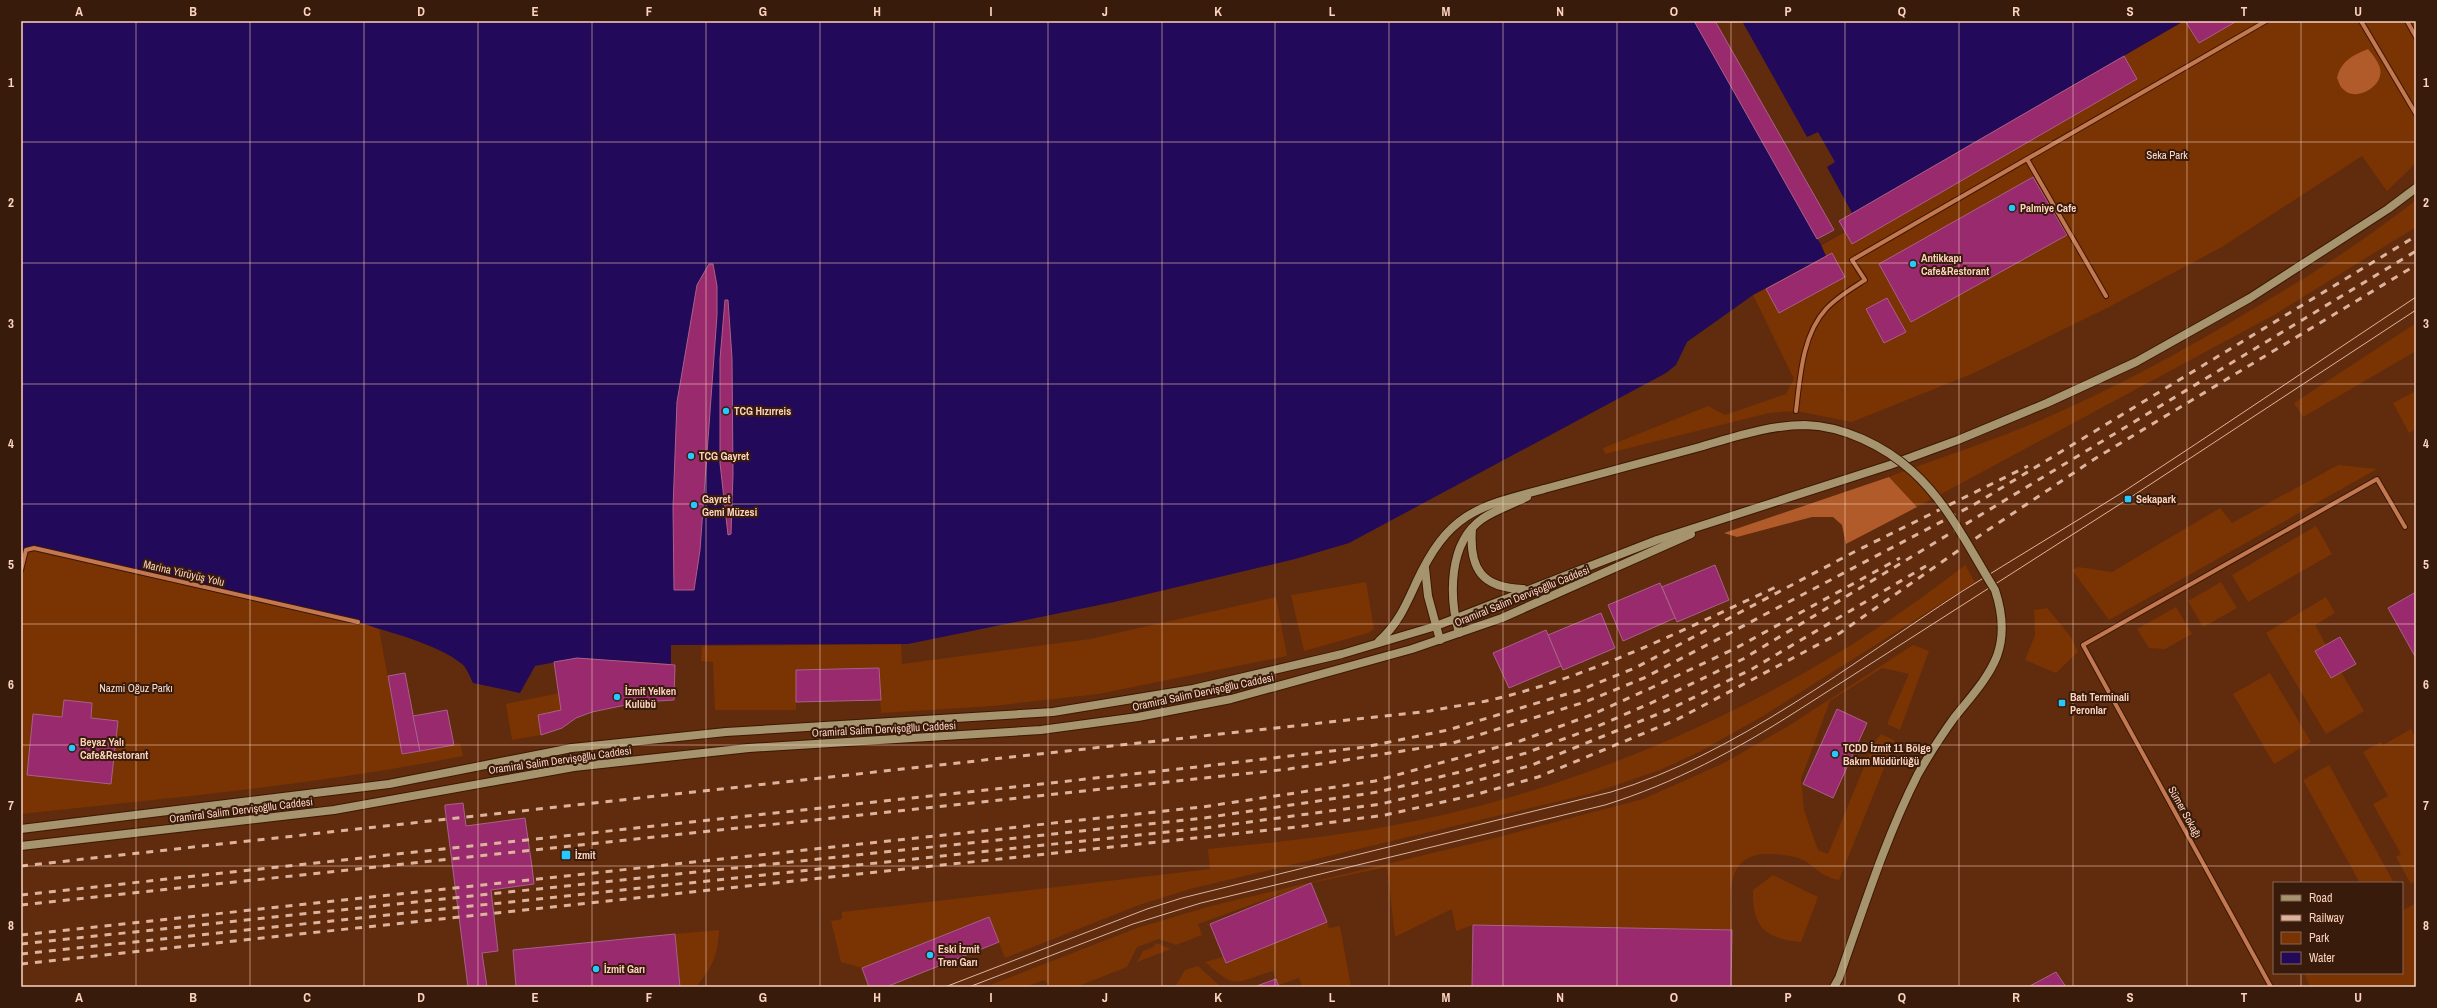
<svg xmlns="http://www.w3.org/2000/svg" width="2437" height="1008" viewBox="0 0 2437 1008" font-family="'Archivo Narrow',sans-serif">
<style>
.green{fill:#7a3303}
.forest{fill:#b25b2a}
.water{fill:#23095a}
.pier{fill:#602c0d}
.building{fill:#982a6d;stroke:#aa6088}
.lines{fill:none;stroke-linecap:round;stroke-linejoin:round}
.street-casing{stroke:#3c1804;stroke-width:6}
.secondary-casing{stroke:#3c1804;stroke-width:10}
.street{stroke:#c37852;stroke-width:4}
.secondary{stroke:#a5946d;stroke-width:8}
.tram{stroke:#deb39d;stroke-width:1}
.rail{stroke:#deb39d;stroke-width:3;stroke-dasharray:7 7;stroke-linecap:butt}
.secondary-bridge-casing{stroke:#3c1804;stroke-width:10;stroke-linecap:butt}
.secondary-bridge{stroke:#a5946d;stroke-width:8}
.grid{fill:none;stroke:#fcd3bf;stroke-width:1;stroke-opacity:0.55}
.poi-dot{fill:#27c8ff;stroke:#391b0b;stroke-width:1.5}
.labels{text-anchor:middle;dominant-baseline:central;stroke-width:4;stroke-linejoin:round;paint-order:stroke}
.park-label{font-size:11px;fill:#fadcce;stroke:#391b0b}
.poi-label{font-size:11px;font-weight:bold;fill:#fcd3bf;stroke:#391b0b;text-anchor:start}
.street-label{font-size:11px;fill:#fcd3bf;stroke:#391b0b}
.neatline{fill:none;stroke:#fcd3bf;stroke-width:1.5}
.grid-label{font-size:13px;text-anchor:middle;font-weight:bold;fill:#fcd3bf}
</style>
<rect width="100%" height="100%" fill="#602c0d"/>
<g class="green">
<polygon points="2184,21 2416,21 2416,163 2387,191 2362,156 2222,247 2109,307 1974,373 1852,422 1796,411 1769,413 1605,454 1603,448 1708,406 1725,415 1786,394 1794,379 1753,295 1826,256 1821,245 1844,232 1839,221"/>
<path d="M2416 200V227L2274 315 1917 507 1889 477C1939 458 1990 442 2039 421 2111 390 2181 352 2248 312 2306 278 2363 242 2416 200Z"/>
<polygon points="2416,323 2416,351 2303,417 2294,403"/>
<polygon points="2416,391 2416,429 2409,433 2393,403"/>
<polygon points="2338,465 2377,469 2109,620 2072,570 2078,567 2112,572 2220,508 2232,523"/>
<polygon points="2316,526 2332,554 2248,602 2232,575"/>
<path d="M34 548 358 622 379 629 402 754 460 743 463 756C317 785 169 798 21 814V570L26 550Z"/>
<path d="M1965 565 1975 582 1763 716 1699 752 1660 770 1593 793 1190 889 1139 905 1005 958 989 917 862 968 841 962 831 921 842 919V912L1210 869 1208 849C1279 842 1350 835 1420 820 1615 778 1809 688 1965 565Z"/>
<polygon points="1366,582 1374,629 1368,633 1304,651 1291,595"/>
<polygon points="2221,582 2237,608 2203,627 2188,601"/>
<polygon points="1276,597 1287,656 1098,694 993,706 881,713 878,668 796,670 796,710 715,710 713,662 701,661 702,646 901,644 902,664 1090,639"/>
<polygon points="2326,597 2335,613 2315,625 2326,645 2315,651 2330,678 2341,672 2364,711 2326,734 2266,633"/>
<polygon points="2176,607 2192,634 2165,649 2149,648 2137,629"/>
<polygon points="2047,608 2071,637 2078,652 2056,673 2025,660 2035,635 2034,610"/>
<path d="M1913 645 1929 651 1900 730 1887 724 1909 674 1882 668 1830 701 1801 779 1804 810 1818 850 1828 854 1874 743 1881 734 1895 741 1839 880C1822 877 1819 870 1805 861 1796 856 1784 855 1773 854 1724 851 1729 896 1732 930L1473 925 1456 931 1452 909 1395 937 1387 867 1311 883 1198 924 1202 935 1176 945 1159 939 1137 947 1127 967 1076 987H1051L1044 980 1025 987H985L1137 928 1211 906 1491 839 1643 799 1724 763 1790 725Z"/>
<polygon points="2270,673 2311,742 2274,764 2233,694"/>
<polygon points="559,693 561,710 538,715 541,735 512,740 506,704"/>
<polygon points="2411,729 2416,739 2416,881 2411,884 2396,857 2401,854 2373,804 2388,796 2363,752 2381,742 2383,745"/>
<polygon points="2329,765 2394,883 2360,883 2303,780"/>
<path d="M1773 875 1818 897 1801 942C1765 939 1752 927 1753 890Z"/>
<polygon points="2416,903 2416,987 2310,987 2304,973 2402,973 2402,911"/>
<path d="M1327 922 1329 928 1340 926 1351 987H1302L1299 978 1279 985V987H1254L1276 979 1273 971C1235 982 1238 991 1205 962L1223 957 1226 963Z"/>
<path d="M719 930C718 956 712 967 696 987H680L675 934Z"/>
<polygon points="1157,943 1171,949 1137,962 1143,951 1153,947"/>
<polygon points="1198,966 1221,987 1175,987 1185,970"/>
</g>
<g class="forest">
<path d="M2368 49C2372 54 2378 61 2380 68 2385 86 2355 103 2343 89 2340 87 2339 82 2337 78 2341 61 2353 55 2368 49Z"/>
<polygon points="1889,477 1917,507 1846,544 1842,525 1833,517 1812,517 1737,537 1724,533"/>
</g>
<path class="water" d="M21 21H2184L1839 221 1844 232 1821 245 1826 256 1753 295 1687 342 1676 365 1666 373 1349 543 1295 559 1114 602 908 644 671 645V664L577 658 535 666 520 693 473 683C470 677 467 668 462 664 436 643 390 633 358 622L34 548 26 550 21 570Z"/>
<polygon class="pier" points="1694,21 1742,21 1807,137 1818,132 1835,162 1827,167 1852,213 1839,221 1844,232 1821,245"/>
<g class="building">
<polygon points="1694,21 1715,21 1834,230 1817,239"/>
<polygon points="2185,21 2237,21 2199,43"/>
<polygon points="2124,56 2137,79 1852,244 1839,221"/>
<polygon points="2033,177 2067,235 1911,322 1879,264"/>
<polygon points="1832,253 1845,277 1779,313 1766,289"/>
<polygon points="709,264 713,264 717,286 717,315 700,550 694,590 674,590 673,508 677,402 697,285"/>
<polygon points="1887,298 1906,332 1884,343 1866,309"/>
<polygon points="725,300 728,300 732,358 733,474 731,534 728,535 720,463 720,359"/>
<polygon points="1715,565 1729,600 1677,622 1662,587"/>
<polygon points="1660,583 1675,618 1623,641 1608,605"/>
<polygon points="2416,592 2416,658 2388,608"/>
<polygon points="1601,613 1615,648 1563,670 1548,635"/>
<polygon points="1546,630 1561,666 1509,688 1493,653"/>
<polygon points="2340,637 2356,664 2331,678 2315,651"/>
<polygon points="577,658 675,665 674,700 640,702 592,712 576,718 562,728 541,735 538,715 561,710 554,662"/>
<polygon points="879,668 881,700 796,702 796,670"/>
<polygon points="405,673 420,751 402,754 388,676"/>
<polygon points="64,700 92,703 91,718 118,721 111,784 27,775 33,714 62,717"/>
<polygon points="1837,709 1867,723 1833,798 1803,784"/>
<polygon points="447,710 454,745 420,751 413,716"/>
<polygon points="463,803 466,826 525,818 532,867 534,884 491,890 498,951 482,953 487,987 468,987 445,808 445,805"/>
<polygon points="1311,883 1327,922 1226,963 1210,924"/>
<polygon points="989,917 999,942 886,987 869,987 862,968"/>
<polygon points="1473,925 1732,930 1731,987 1472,987"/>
<polygon points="675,934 680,987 516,987 513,950"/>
<polygon points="2056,972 2066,987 2028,987"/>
<polygon points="1276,979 1279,987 1254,987"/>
</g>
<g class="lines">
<g class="street-casing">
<g id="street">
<polyline points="2361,21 2416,114"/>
<polyline points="2407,21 2416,37"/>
<polyline points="2027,159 2106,296"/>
<path d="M1796 411C1800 378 1802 335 1826 309 1837 297 1851 289 1865 280L1852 260 2266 21"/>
<polyline points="21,570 26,550 34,548 358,622"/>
<polyline points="2271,987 2083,645 2377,479 2405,527"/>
</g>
</g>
<g class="secondary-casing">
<g id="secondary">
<path d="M1472 529C1469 569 1482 588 1523 589"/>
<polyline points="1425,568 1428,596 1440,640"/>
<path d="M1459 633C1449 597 1448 543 1482 519 1495 510 1513 504 1527 497"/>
<path d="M1379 641C1398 624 1406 605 1416 583 1448 514 1475 507 1544 489"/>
<polyline points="21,829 389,784 572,748 726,732 1053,712 1193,689 1342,654 1436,626 1657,540 1890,465 1958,440 2047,403 2136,362 2250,298 2388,209 2416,188"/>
<polyline points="21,846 334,810 574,767 749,748 1041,730 1138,717 1231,699 1412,649 1502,618 1691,534"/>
<polyline points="1834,987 1839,978"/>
</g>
</g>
<use href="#street" class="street"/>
<use href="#secondary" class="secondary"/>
<g class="tram">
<path d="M945 987 1147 909 1182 898 1611 792C1735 755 1853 662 1961 592 2015 558 2069 526 2123 492 2221 428 2318 362 2416 297"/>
<path d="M969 987 1133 924 1201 903 1605 805C1675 783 1736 750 1797 711L2128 499 2416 310"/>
</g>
<g class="rail">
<path d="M21 866 1430 711C1453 706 1476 704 1499 698 1596 674 1685 629 1776 587"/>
<polyline points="21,895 1197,767 1365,747 1448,730 1580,690 1635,668 1854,552 2028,466"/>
<polyline points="21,905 1289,769 1453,743 1585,702 1644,678 1975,504 2416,236"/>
<polyline points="21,935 1202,807 1375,781 1520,741 1591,715 1651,688 1736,648 1900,558"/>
<polyline points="21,944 1204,818 1378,792 1464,771 1526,753 1596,727 1660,699 1743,659 2416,251"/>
<polyline points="21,954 1205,828 1381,804 1469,783 1532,765 1668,710 1752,669 1926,566"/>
<polyline points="21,964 1297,827 1385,815 1474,795 1538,777 1676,720 1840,633 1985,532 2096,458 2416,265"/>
</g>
<g class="secondary-bridge-casing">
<path id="secondary-bridge" d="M1544 489C1595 475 1645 462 1696 448 1732 438 1768 425 1805 425 1844 426 1884 446 1912 471 1948 503 1970 550 1995 590 2002 611 2005 634 1997 656 1988 679 1969 699 1954 718 1941 736 1929 755 1918 774 1885 839 1863 910 1839 978"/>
</g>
<use href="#secondary-bridge" class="secondary-bridge"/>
</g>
<path class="grid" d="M136 21V987M250 21V987M364 21V987M478 21V987M592 21V987M706 21V987M820 21V987M934 21V987M1048 21V987M1162 21V987M1275 21V987M1389 21V987M1503 21V987M1617 21V987M1731 21V987M1845 21V987M1959 21V987M2073 21V987M2187 21V987M2301 21V883M21 142H2416M21 263H2416M21 384H2416M21 504H2416M21 624H2416M21 745H2416M21 866H2416M2301 973V987"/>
<g class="poi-dot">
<circle cx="2012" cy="208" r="4"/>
<circle cx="1913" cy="264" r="4"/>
<circle cx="726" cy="411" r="4"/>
<circle cx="691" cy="456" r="4"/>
<rect x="2124" y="495" width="8" height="8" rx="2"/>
<circle cx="694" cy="505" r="4"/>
<circle cx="617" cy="697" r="4"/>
<rect x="2058" y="699" width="8" height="8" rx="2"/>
<circle cx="72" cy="748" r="4"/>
<circle cx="1835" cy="754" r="4"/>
<rect x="561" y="850" width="10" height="10" rx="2"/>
<circle cx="930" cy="955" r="4"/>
<circle cx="596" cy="969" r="4"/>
</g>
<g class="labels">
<g class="park-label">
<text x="2167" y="155">Seka Park</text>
<text x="136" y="688">Nazmi Oğuz Parkı</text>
</g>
<g class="poi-label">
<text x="2020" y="208">Palmiye Cafe</text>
<text x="1921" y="258">Antikkapı<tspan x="1921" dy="13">Cafe&amp;Restorant</tspan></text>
<text x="734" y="411">TCG Hızırreis</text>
<text x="699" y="456">TCG Gayret</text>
<text x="702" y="499">Gayret<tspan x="702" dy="13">Gemi Müzesi</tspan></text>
<text x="2136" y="499">Sekapark</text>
<text x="625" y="691">İzmit Yelken<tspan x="625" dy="13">Kulübü</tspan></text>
<text x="2070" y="697">Batı Terminali<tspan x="2070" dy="13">Peronlar</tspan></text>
<text x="80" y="742">Beyaz Yalı<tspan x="80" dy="13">Cafe&amp;Restorant</tspan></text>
<text x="1843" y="748">TCDD İzmit 11 Bölge<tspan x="1843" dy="13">Bakım Müdürlüğü</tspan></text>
<text x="575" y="855">İzmit</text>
<text x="938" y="949">Eski İzmit<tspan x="938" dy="13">Tren Garı</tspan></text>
<text x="604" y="969">İzmit Garı</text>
</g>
<g class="street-label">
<text transform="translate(184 573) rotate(13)">Marina Yürüyüş Yolu</text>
<text transform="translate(1522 596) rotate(-22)">Oramiral Salim Dervişoğllu Caddesi</text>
<text transform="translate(1203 692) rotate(-12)">Oramiral Salim Dervişoğllu Caddesi</text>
<text transform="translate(884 729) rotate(-3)">Oramiral Salim Dervişoğllu Caddesi</text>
<text transform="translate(560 760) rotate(-8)">Oramiral Salim Dervişoğllu Caddesi</text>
<text transform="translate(241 810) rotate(-7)">Oramiral Salim Dervişoğllu Caddesi</text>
<text transform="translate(2185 812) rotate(61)">Sümer Sokağı</text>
</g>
</g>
<rect width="2437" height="1008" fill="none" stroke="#391b0b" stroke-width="44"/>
<rect x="2273" y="882" width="130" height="92" fill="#391b0b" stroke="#876553"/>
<rect x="2281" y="895" width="20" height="6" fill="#a5946d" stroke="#876553"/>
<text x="2309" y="902" font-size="12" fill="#fcd3bf">Road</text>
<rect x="2281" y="915" width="20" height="6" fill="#deb39d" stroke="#876553"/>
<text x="2309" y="922" font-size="12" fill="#fcd3bf">Railway</text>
<rect x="2281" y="932" width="20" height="12" fill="#7a3303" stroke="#876553"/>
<text x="2309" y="942" font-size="12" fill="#fcd3bf">Park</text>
<rect x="2281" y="952" width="20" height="12" fill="#23095a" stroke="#876553"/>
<text x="2309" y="962" font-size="12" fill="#fcd3bf">Water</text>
<rect x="22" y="22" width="2393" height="964" class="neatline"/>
<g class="grid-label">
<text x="79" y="16">A</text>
<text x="193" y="16">B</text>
<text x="307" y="16">C</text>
<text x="421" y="16">D</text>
<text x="535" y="16">E</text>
<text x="649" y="16">F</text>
<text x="763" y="16">G</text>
<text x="877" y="16">H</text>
<text x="991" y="16">I</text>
<text x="1105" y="16">J</text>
<text x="1218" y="16">K</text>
<text x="1332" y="16">L</text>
<text x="1446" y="16">M</text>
<text x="1560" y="16">N</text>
<text x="1674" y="16">O</text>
<text x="1788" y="16">P</text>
<text x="1902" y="16">Q</text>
<text x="2016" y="16">R</text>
<text x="2130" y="16">S</text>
<text x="2244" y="16">T</text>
<text x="2358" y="16">U</text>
<text x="11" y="87">1</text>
<text x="2426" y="87">1</text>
<text x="11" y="207">2</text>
<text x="2426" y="207">2</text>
<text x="11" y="328">3</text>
<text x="2426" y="328">3</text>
<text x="11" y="448">4</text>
<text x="2426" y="448">4</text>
<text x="11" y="569">5</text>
<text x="2426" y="569">5</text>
<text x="11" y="689">6</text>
<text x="2426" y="689">6</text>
<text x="11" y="810">7</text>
<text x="2426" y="810">7</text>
<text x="11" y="930">8</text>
<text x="2426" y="930">8</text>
<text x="79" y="1002">A</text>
<text x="193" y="1002">B</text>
<text x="307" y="1002">C</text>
<text x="421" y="1002">D</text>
<text x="535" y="1002">E</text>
<text x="649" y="1002">F</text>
<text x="763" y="1002">G</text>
<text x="877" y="1002">H</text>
<text x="991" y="1002">I</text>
<text x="1105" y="1002">J</text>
<text x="1218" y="1002">K</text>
<text x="1332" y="1002">L</text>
<text x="1446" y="1002">M</text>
<text x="1560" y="1002">N</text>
<text x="1674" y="1002">O</text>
<text x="1788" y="1002">P</text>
<text x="1902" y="1002">Q</text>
<text x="2016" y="1002">R</text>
<text x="2130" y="1002">S</text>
<text x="2244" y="1002">T</text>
<text x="2358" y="1002">U</text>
</g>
</svg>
